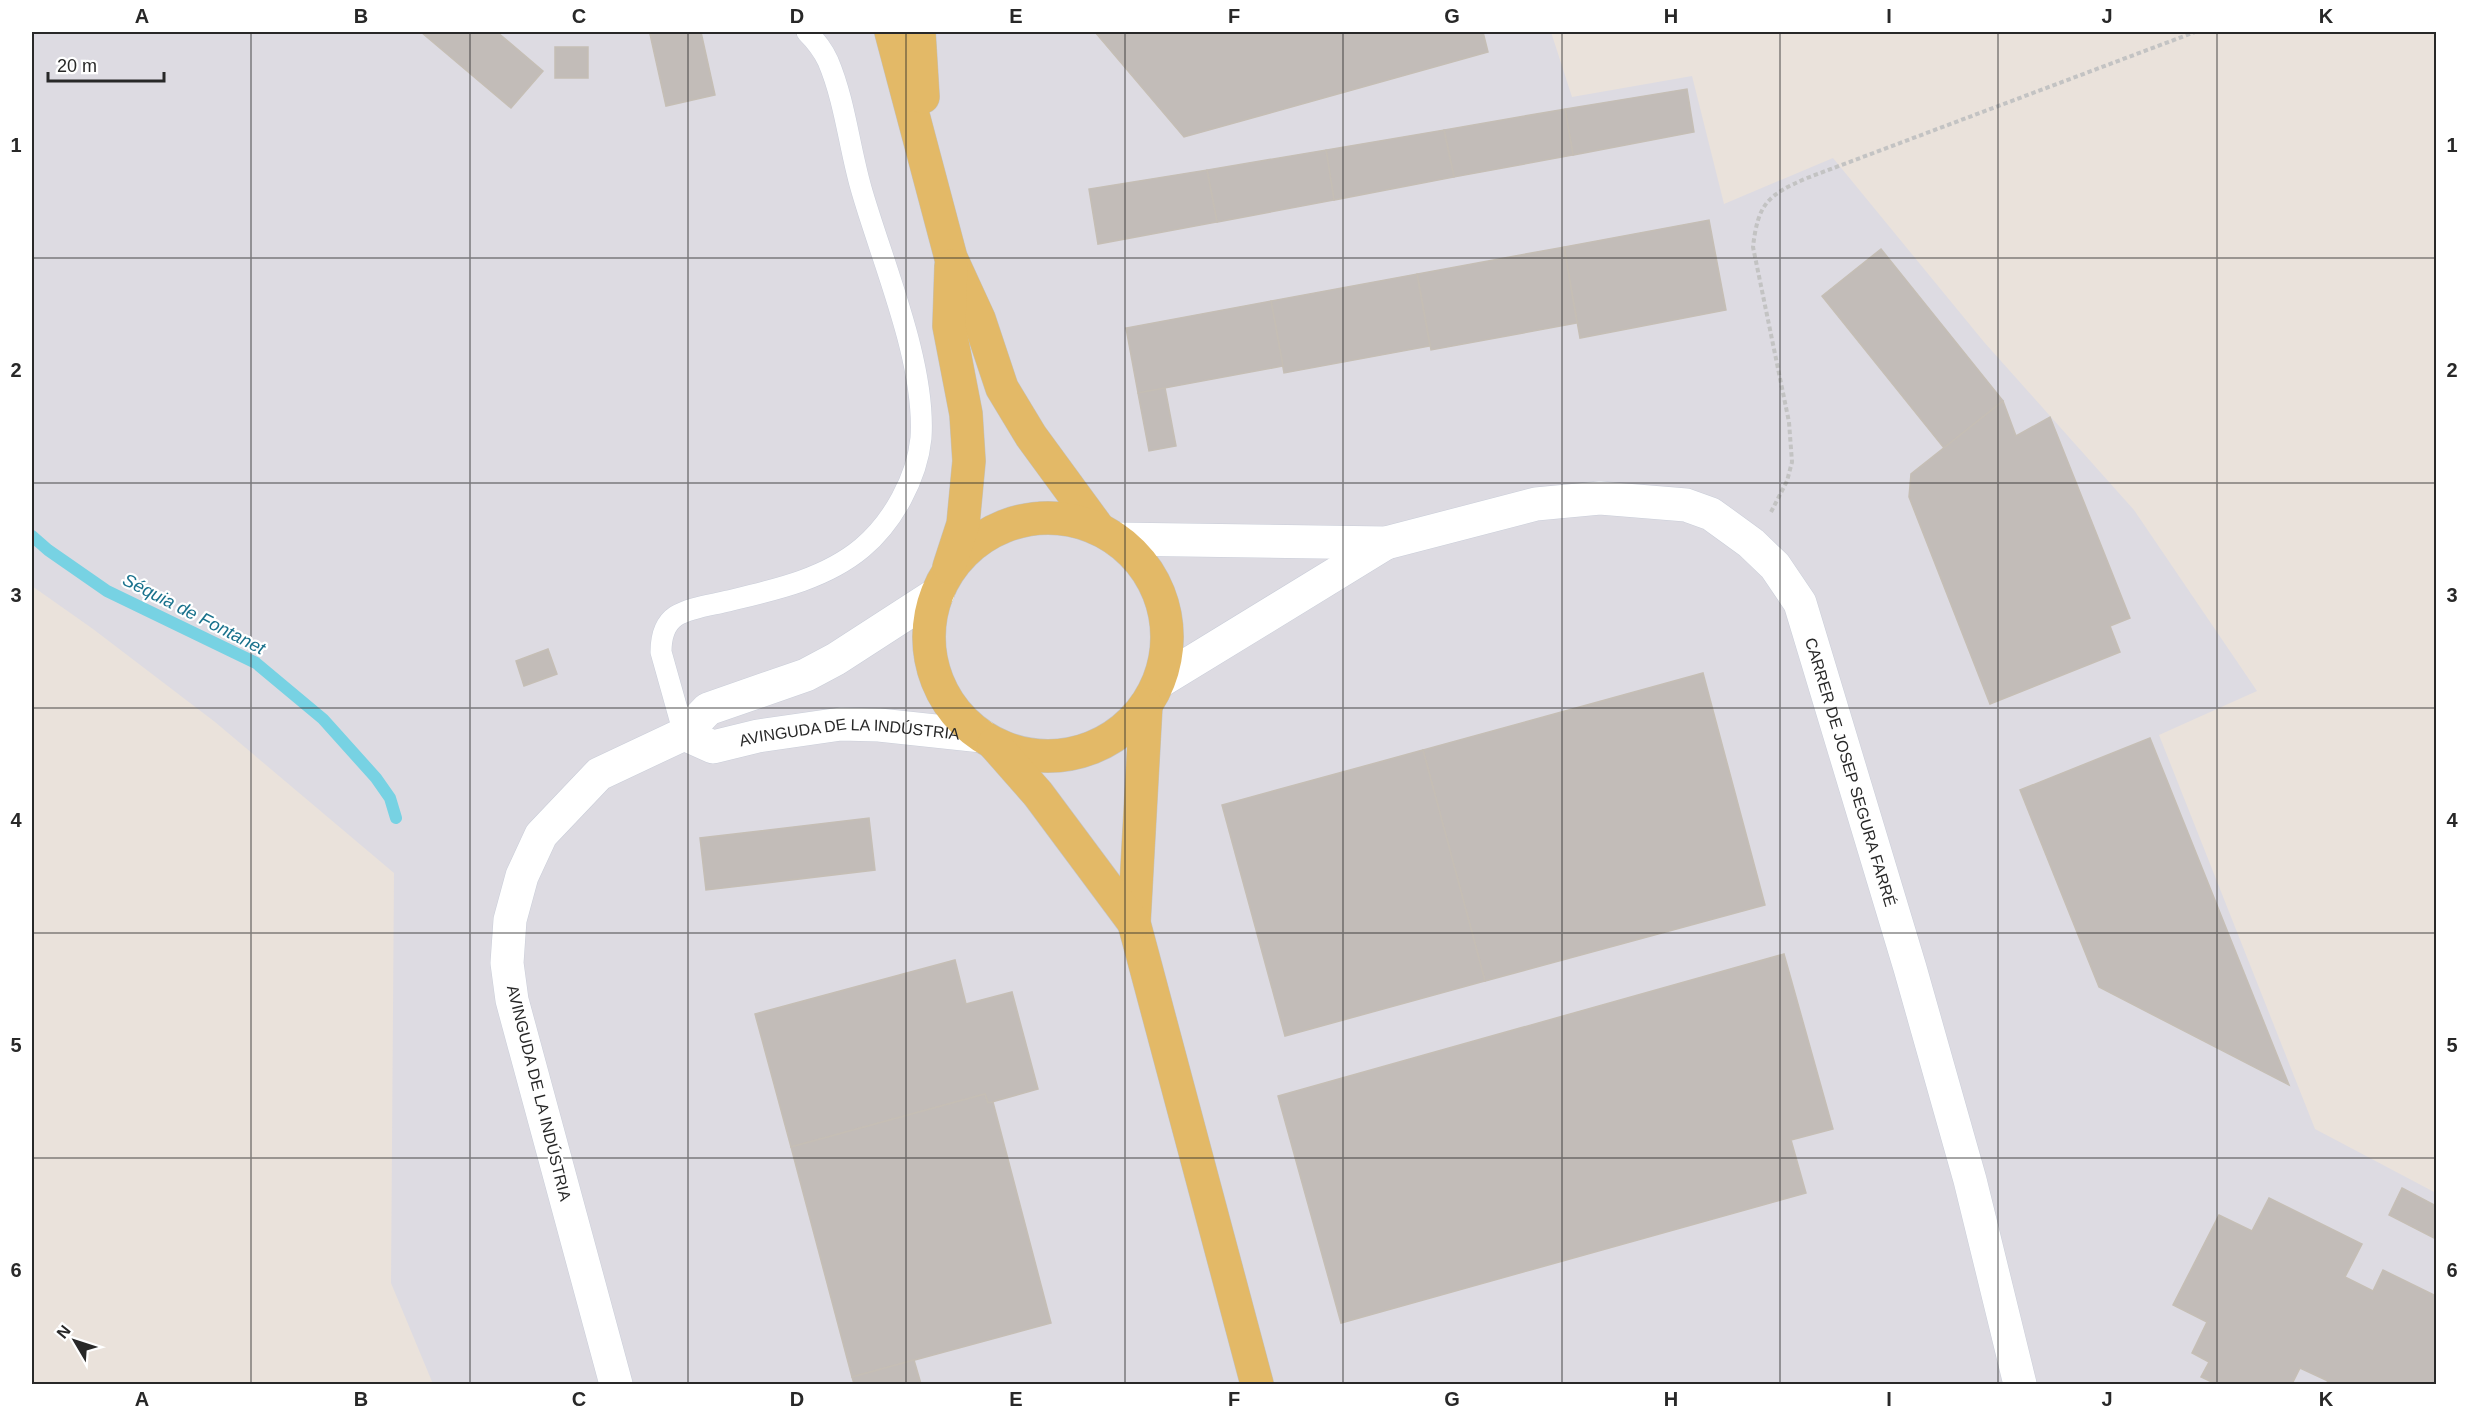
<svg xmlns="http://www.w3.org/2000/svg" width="2468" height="1416" viewBox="0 0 2468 1416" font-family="Helvetica,sans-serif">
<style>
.industrial{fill:#dddbe2}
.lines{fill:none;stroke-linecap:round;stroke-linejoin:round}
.stream{stroke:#77d2e3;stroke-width:12}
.building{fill:#c2bcb8;stroke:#c5beb5;stroke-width:1.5}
.lane-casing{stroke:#caced9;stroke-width:22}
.street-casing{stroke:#caced9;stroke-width:34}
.primary-casing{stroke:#c3c3c3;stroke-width:34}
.path{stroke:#c3c3c3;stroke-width:4;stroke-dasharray:4.5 3;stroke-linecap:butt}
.lane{stroke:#fff;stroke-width:21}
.street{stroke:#fff;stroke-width:33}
.primary{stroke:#e3b967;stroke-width:33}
.grid{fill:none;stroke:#282828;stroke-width:1.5;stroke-opacity:0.55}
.labels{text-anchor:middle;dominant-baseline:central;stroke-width:4.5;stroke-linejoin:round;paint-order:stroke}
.street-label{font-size:16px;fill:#282828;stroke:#fff}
.water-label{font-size:18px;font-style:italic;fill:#19718c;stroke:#fff}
.neatline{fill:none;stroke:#282828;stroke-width:2}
.grid-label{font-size:20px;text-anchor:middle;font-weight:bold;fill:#282828}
</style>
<rect width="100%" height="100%" fill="#eae2db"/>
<polygon class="industrial" points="32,32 1551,32 1572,97 1692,76 1724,204 1833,158 1984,342 2134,510 2257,691 2159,735 2315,1129 2436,1193 2436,1384 433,1384 391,1283 394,873 215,722 93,629 32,586"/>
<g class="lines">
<polyline class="stream" points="32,536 48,550 107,591 256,663 323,719 376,778 390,798 396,818"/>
</g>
<g class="building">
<polygon points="421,32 497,32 543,71 511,108"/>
<polygon points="661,32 701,32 715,95 666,106 650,34"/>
<polygon points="1095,32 1483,32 1488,52 1184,137"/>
<rect x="555" y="47" width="33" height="31"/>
<polygon points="1687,89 1694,132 1573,155 1565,109"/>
<polygon points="1565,109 1573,155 1454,177 1444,130"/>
<polygon points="1444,130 1454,177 1334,200 1326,150"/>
<polygon points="1326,150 1334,200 1217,222 1207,170"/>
<polygon points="1207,170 1217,222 1098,244 1089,189"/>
<polygon points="1709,220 1726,310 1580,338 1564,247"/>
<polygon points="1564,247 1577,323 1431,350 1417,274"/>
<polygon points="1881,249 2003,401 1944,448 1822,296"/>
<polygon points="1417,274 1430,346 1284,373 1271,301"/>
<polygon points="1271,301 1283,366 1138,393 1126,328"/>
<polygon points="1165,388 1176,446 1149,451 1138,393"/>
<polygon points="2003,401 2016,436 2050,417 2130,618 2110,626 2120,652 1990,704 1909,497 1911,474"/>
<polygon points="548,649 557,674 524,686 516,661"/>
<polygon points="1703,673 1765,905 1485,981 1423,750"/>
<polygon points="2150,738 2289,1085 2099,987 2020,790"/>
<polygon points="1423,750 1485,981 1285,1036 1222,805"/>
<polygon points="869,818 875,870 706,890 700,838"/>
<polygon points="1784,954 1833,1129 1791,1140 1806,1193 1341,1323 1278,1096"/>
<polygon points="955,960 966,1004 1012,992 1038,1089 988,1103 985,1094 791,1147 755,1014"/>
<polygon points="985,1094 988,1103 993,1102 1051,1323 852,1377 791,1147"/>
<polygon points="2402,1188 2436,1206 2436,1239 2389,1215"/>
<polygon points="2269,1198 2362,1244 2345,1277 2373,1291 2383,1270 2436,1296 2436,1384 2326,1384 2328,1381 2300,1368 2292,1384 2216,1384 2201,1377 2209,1362 2192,1353 2207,1322 2173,1305 2219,1215 2252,1231"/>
<polygon points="914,1360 921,1384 854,1384 852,1377"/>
</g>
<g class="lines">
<g class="lane-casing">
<path id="lane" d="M684 734 661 652C661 638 664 624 676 616 691 607 712 605 728 601 774 590 825 579 862 548 893 522 917 478 921 438 926 362 882 262 861 188 849 146 845 101 828 61 823 50 815 40 807 32"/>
</g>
<g class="street-casing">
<g id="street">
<path id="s1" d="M1116 539 1386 543 1536 504 1600 498 1686 505 1711 514 1751 543 1775 566 1800 603 1910 968 1970 1180 2020 1384"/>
<polyline points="1159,682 1386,543"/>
<path id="s2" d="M684 734 713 747 758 736 841 724 879 725 982 736"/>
<polyline points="616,1384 512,1000 507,963 510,920 522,876 541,835 599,774 684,734 708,709 806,675 836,659 938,593"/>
</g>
</g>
<g class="primary-casing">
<g id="primary">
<polyline points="891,32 951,258 979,319 1002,388 1031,436 1099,529"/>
<polyline points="919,32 923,97"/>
<circle cx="1048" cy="637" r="119"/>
<polyline points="949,567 963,524 969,461 966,414 949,326 951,266"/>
<polyline points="1146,705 1134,923 1257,1384"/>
<polyline points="994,744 1038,794 1134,923"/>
</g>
</g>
<path class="path" d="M1771 512 1787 481 1792 462 1789 422 1753 247C1758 203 1768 195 1807 178L2195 32"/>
<use href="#lane" class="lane"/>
<use href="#street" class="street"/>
<use href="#primary" class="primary"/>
</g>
<path class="grid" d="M251 32V1384M470 32V1384M688 32V1384M906 32V1384M1125 32V1384M1343 32V1384M1562 32V1384M1780 32V1384M1998 32V1384M2217 32V1384M32 258H2436M32 483H2436M32 708H2436M32 933H2436M32 1158H2436"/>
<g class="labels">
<g class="street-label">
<text stroke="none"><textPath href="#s2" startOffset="170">AVINGUDA DE LA INDÚSTRIA</textPath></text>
<text stroke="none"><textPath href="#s1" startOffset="906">CARRER DE JOSEP SEGURA FARRÉ</textPath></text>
<text transform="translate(539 1093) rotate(76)">AVINGUDA DE LA INDÚSTRIA</text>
</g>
<g class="water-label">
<text transform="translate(194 614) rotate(27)">Séquia de Fontanet</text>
</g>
</g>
<rect width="2468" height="1416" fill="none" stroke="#ffffff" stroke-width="66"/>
<g transform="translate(75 1341) rotate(309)" stroke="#ffffff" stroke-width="4.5" paint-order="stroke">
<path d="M0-4.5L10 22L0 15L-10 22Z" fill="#282828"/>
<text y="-9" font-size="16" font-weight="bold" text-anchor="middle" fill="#282828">N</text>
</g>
<path d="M48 72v9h116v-9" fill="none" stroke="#282828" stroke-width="3"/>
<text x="57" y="72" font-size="18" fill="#282828" stroke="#ffffff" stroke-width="4.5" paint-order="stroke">20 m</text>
<rect x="33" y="33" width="2402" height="1350" class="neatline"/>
<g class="grid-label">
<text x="142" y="23">A</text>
<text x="361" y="23">B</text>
<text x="579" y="23">C</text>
<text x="797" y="23">D</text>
<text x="1016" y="23">E</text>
<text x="1234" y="23">F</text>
<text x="1452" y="23">G</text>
<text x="1671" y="23">H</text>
<text x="1889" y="23">I</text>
<text x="2107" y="23">J</text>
<text x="2326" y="23">K</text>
<text x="16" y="152">1</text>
<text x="2452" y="152">1</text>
<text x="16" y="377">2</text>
<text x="2452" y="377">2</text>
<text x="16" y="602">3</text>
<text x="2452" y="602">3</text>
<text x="16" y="827">4</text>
<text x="2452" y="827">4</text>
<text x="16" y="1052">5</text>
<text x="2452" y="1052">5</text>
<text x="16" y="1277">6</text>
<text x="2452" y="1277">6</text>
<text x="142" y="1406">A</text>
<text x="361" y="1406">B</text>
<text x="579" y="1406">C</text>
<text x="797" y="1406">D</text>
<text x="1016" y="1406">E</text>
<text x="1234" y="1406">F</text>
<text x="1452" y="1406">G</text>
<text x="1671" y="1406">H</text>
<text x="1889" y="1406">I</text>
<text x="2107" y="1406">J</text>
<text x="2326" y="1406">K</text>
</g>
</svg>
